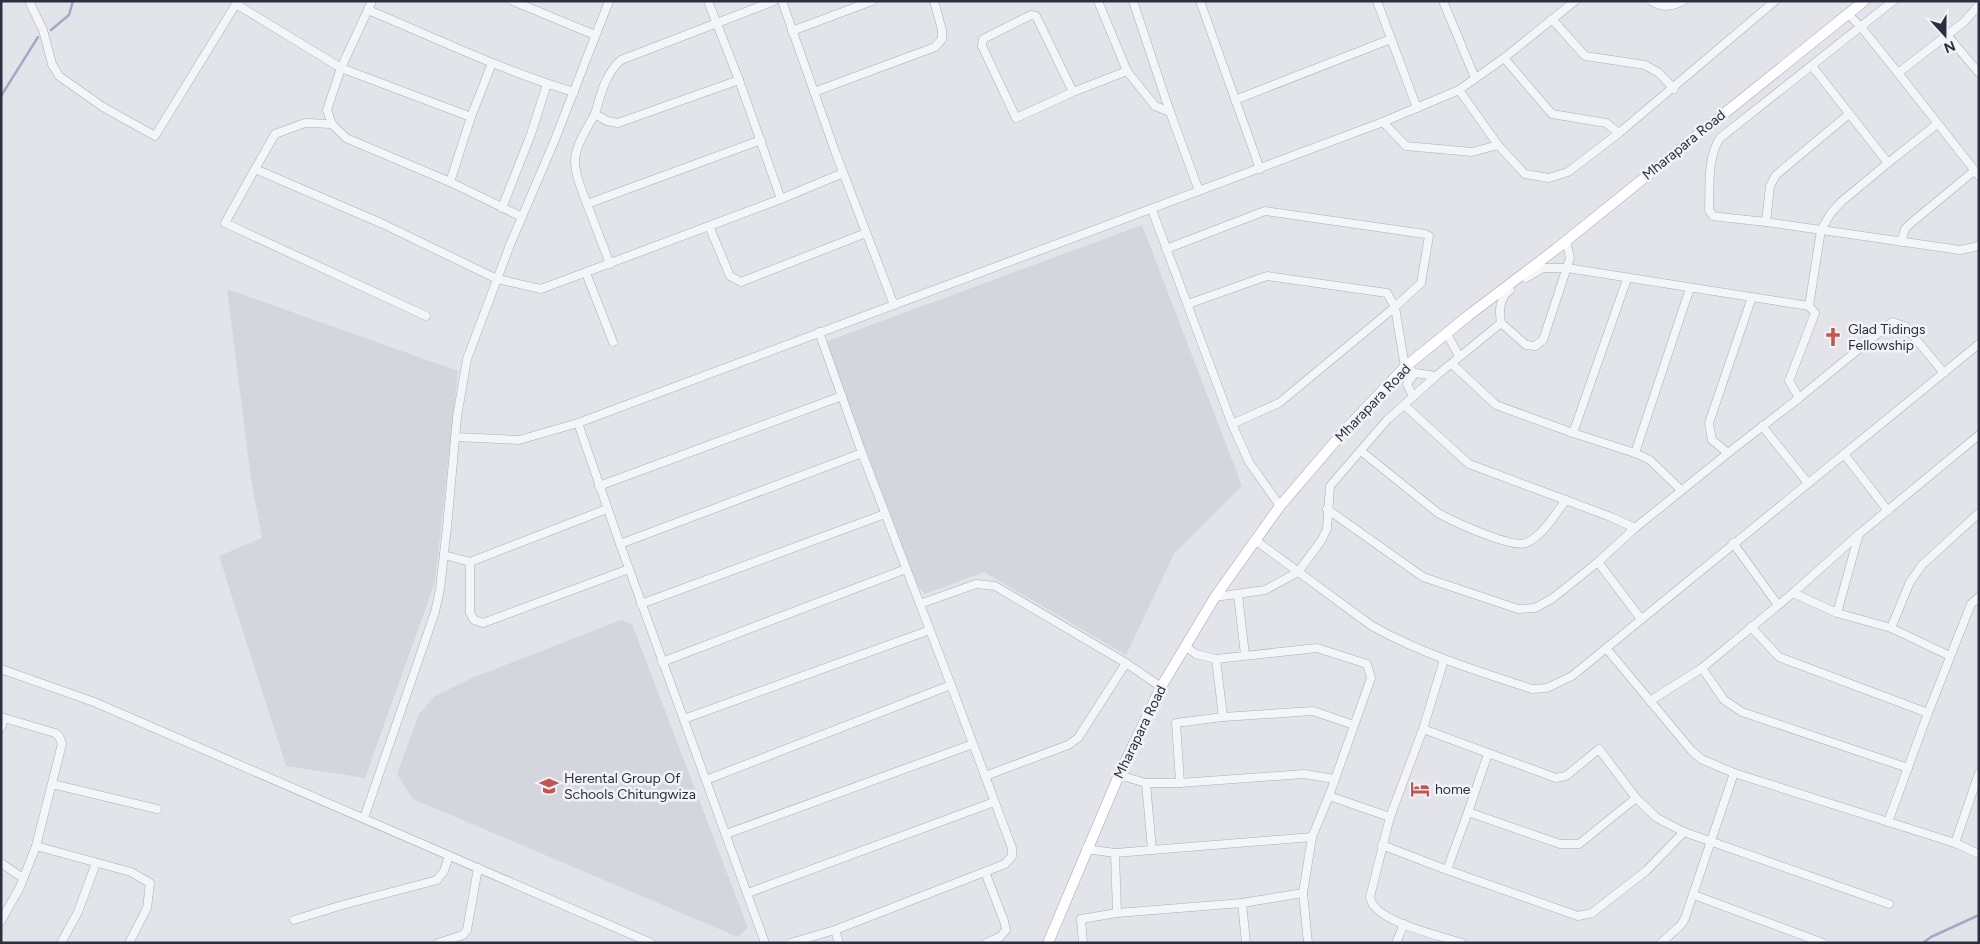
<svg xmlns="http://www.w3.org/2000/svg" width="1980" height="944" viewBox="0 0 1980 944" font-family="Figtree,sans-serif">
<style>
.built{fill:#d4d6de}
.lines{fill:none;stroke-linecap:round;stroke-linejoin:round}
.stream{stroke:#a0acc6;stroke-width:2.5}
.minor-casing{stroke:#abaeb6;stroke-width:9}
.major-casing{stroke:#a2a6b4;stroke-width:11}
.minor{stroke:#f4f5f8;stroke-width:8}
.major{stroke:#fff;stroke-width:10}
.labels{text-anchor:middle;dominant-baseline:central;stroke-width:5;stroke-linejoin:round;paint-order:stroke}
.street-label{font-size:14px;fill:#2c2f40;stroke:#f1f3f7}
.poi-label{font-size:14px;fill:#2c2f40;stroke:#f1f3f7;text-anchor:start}
</style>
<rect width="100%" height="100%" fill="#e2e4e9"/>
<g class="built">
<polygon points="1142,225 1242,486 1174,554 1126,655 984,572 925,594 917,585 825,342"/>
<polygon points="227,289 458,371 435,582 365,778 286,766 219,556 262,538 251,479"/>
<polygon points="621,620 632,624 748,928 738,937 413,799 397,774 419,714 435,696 472,678"/>
</g>
<g class="lines">
<g class="stream">
<polyline points="51,30 69,15 73,1"/>
<polyline points="1,96 38,37"/>
<polyline points="1923,943 1931,937 1979,915"/>
</g>
<g class="minor-casing">
<g id="minor">
<polyline points="29,1 43,30 52,64 59,76 103,107 155,136 236,4 341,68 471,117"/>
<polyline points="372,1 341,68 327,110 332,124 346,138 450,182 522,217"/>
<polyline points="513,1 595,35"/>
<polyline points="708,1 739,80 781,199"/>
<polyline points="782,1 836,154 894,305"/>
<polyline points="1098,1 1127,71 1155,106 1170,112"/>
<polyline points="1133,1 1170,112 1199,191"/>
<polyline points="1200,1 1260,169"/>
<polyline points="1377,1 1417,108"/>
<polyline points="1443,1 1475,78"/>
<path d="M1651 1C1662 8 1671 7 1683 1"/>
<path d="M1893 1 1720 138C1707 158 1710 186 1709 210L1713 216 1720 217 1766 222 1960 250 1975 247 1979 245"/>
<polyline points="1979,5 1964,22 1898,73 1979,176"/>
<path d="M368 10C436 38 503 71 574 92"/>
<polyline points="1848,14 1861,27 1898,73"/>
<polyline points="1552,19 1585,56 1645,65 1659,73 1674,89"/>
<polyline points="792,31 872,1"/>
<polyline points="1947,35 1979,73"/>
<polyline points="1504,58 1552,114 1606,123 1619,133"/>
<polyline points="1812,66 1888,163"/>
<path d="M739 80 618 123 607 121 595 114C601 94 605 74 621 60L774 1"/>
<polyline points="1459,90 1498,145 1525,174 1549,178 1568,172 1619,133 1775,1"/>
<polyline points="814,92 935,47 942,39 942,30 934,1"/>
<polyline points="1073,92 1036,16 1031,15 983,39 982,46 1016,118 1073,92 1127,71"/>
<polyline points="1235,100 1391,39"/>
<polyline points="1383,122 1406,146 1472,152 1498,145"/>
<polyline points="255,169 275,134 305,123 332,124"/>
<polyline points="450,182 471,117 492,63"/>
<path d="M587 204C569 158 571 156 595 114"/>
<polyline points="502,208 531,134 547,84"/>
<polyline points="1152,210 1232,424 1249,462 1280,506"/>
<polyline points="1766,222 1770,186 1776,175 1849,114"/>
<polyline points="709,226 730,276 741,282 866,233"/>
<polyline points="1901,242 1905,229 1911,223 1974,171"/>
<polyline points="1166,249 1265,211 1425,234 1429,236 1421,283 1395,307 1279,403 1232,424"/>
<polyline points="610,264 587,204 761,140"/>
<polyline points="586,273 613,342"/>
<polyline points="1526,278 1543,268 1567,268 1809,306 1815,313 1789,381 1799,398"/>
<polyline points="1188,304 1267,276 1387,293 1395,307 1405,367 1415,373 1436,376"/>
<polyline points="1809,306 1821,230 1831,213 1841,202 1888,163 1937,124"/>
<polyline points="426,316 225,223 255,169 383,224 497,279 541,289 781,199 843,173"/>
<polyline points="1501,323 1526,345 1535,346 1543,340 1570,258 1566,241"/>
<polyline points="1447,334 1459,356"/>
<polyline points="1452,364 1496,405 1573,433 1635,453 1650,460 1681,490"/>
<polyline points="1413,397 1407,384 1415,373"/>
<polyline points="1404,405 1469,464 1611,517 1635,528"/>
<polyline points="578,423 620,544 765,943"/>
<polyline points="1762,426 1808,483"/>
<polyline points="1573,433 1627,279"/>
<polyline points="455,437 519,440 578,423 1383,122 1459,90 1504,58 1575,1"/>
<path d="M1361 451 1438 513C1452 521 1513 549 1526 543 1543 536 1555 514 1566 500"/>
<polyline points="1635,453 1690,288"/>
<polyline points="1728,453 1712,440 1709,423 1752,297"/>
<polyline points="1844,454 1888,511"/>
<polyline points="599,486 842,396"/>
<polyline points="1327,509 1423,577 1518,609 1535,608 1553,598 1598,562 1635,528 1728,453 1799,398 1892,322 1905,326 1944,373"/>
<path d="M1255 540 1372 626C1422 654 1477 671 1532 689L1547 688 1572 676 1979 344"/>
<polyline points="1733,543 1778,605"/>
<polyline points="620,544 862,453"/>
<polyline points="444,555 470,562 607,509"/>
<polyline points="470,562 470,613 474,620 483,623 629,569"/>
<polyline points="1598,562 1641,619"/>
<polyline points="1793,593 1837,613 1891,628 1910,582 1922,565 1979,513"/>
<polyline points="1238,595 1245,655"/>
<path d="M1215 597 1265 590 1298 572 1321 541 1327 529 1330 486 1387 420 1436 376 1501 323C1499 310 1499 299 1510 290"/>
<polyline points="641,604 885,514"/>
<polyline points="920,604 976,584 995,586 1126,663 1161,687"/>
<polyline points="1837,613 1859,534"/>
<polyline points="1751,627 1779,657 1928,713"/>
<polyline points="1891,628 1950,656"/>
<polyline points="1185,646 1196,654 1216,659 1317,648 1367,664 1371,678 1329,796 1312,837 1303,893 1308,943"/>
<polyline points="1606,648 1691,750 1701,759 1734,773 1955,843 1979,854"/>
<polyline points="1216,659 1223,717"/>
<path d="M1444 660 1423 729 1390 817 1370 897C1371 901 1372 904 1375 907 1389 924 1440 936 1462 943"/>
<polyline points="662,662 906,569"/>
<polyline points="1702,668 1724,700 1742,712 1908,768"/>
<polyline points="1,669 94,702 651,943"/>
<polyline points="1650,701 1702,668 1793,593 1859,534 1979,435"/>
<polyline points="1,717 55,733 59,736 62,744 36,846 20,887 1,921"/>
<polyline points="684,719 930,630"/>
<polyline points="1,728 4,718"/>
<polyline points="1423,729 1556,778 1566,776 1599,749 1636,798 1657,818 1684,832 1889,904"/>
<polyline points="1119,775 1146,783 1180,783 1304,774 1334,779"/>
<polyline points="985,776 1068,745 1078,738 1126,663"/>
<polyline points="706,780 951,685"/>
<polyline points="1146,783 1152,850"/>
<polyline points="1180,783 1176,723 1223,717 1313,711 1354,725"/>
<polyline points="52,784 157,809"/>
<polyline points="1329,796 1390,817"/>
<polyline points="1468,812 1488,754"/>
<polyline points="364,818 435,612 440,589 447,527 457,417 467,359 510,245 554,142 609,1"/>
<polyline points="1888,822 1928,713 1971,604 1979,597"/>
<polyline points="726,834 973,744"/>
<polyline points="1955,843 1979,773"/>
<polyline points="1382,845 1447,870 1468,812 1560,844 1579,844 1636,798"/>
<polyline points="36,846 131,872 150,883 147,908 129,943"/>
<polyline points="1086,849 1115,853 1312,837"/>
<polyline points="1115,853 1117,913"/>
<polyline points="1,863 23,878"/>
<polyline points="1447,870 1578,916 1592,913 1646,871 1684,832"/>
<polyline points="985,872 1004,921 1006,930 1000,937 986,943"/>
<polyline points="748,893 994,802"/>
<polyline points="1694,895 1823,943"/>
<polyline points="1242,903 1303,893"/>
<polyline points="294,920 339,906 437,880 444,871 449,856"/>
<polyline points="835,930 839,943"/>
<polyline points="61,943 78,912 96,863"/>
<polyline points="438,943 463,935 467,930 478,868"/>
<polyline points="790,943 835,930 1005,864 1012,856 1012,848 951,685 862,453 819,332"/>
<polyline points="1083,943 1081,919 1117,913 1242,903 1246,943"/>
<polyline points="1396,943 1404,924"/>
<polyline points="1661,943 1681,925 1685,918 1734,773"/>
</g>
</g>
<g class="major-casing">
<polyline id="major" points="1048,943 1119,775 1161,687 1215,597 1280,506 1345,430 1405,367 1469,315 1556,249 1864,1"/>
</g>
<use href="#minor" class="minor"/>
<use href="#major" class="major"/>
</g>
<defs>
<g id="church-bare" transform="scale(1.5)"><path d="M-1.2-6h2.4v3.5h3.3v2.4h-3.3V6h-2.4V-.1h-3.3v-2.4h3.3Z" fill="#c35652" stroke="#f1f3f7" stroke-width="2.5" paint-order="stroke"/></g>
<g id="school-bare" transform="scale(1.5)"><path d="M0-5L7-2L0 1L-7-2ZM-4 1L0 2.5L4 1V4Q0 6-4 4Z" fill="#c35652" stroke="#f1f3f7" stroke-width="2.5" paint-order="stroke"/></g>
<g id="hotel-bare" transform="scale(1.5)"><path d="M-6-4.5h1.5V1H6V5H4.5V3h-9V5H-6ZM-4 0a1.8 1.8 0 1 1 3.6 0ZM.5 0V-2.5h3Q6-2.5 6 0Z" fill="#c35652" stroke="#f1f3f7" stroke-width="2.5" paint-order="stroke"/></g>
</defs>
<g fill-rule="evenodd">
<use href="#church-bare" x="1833" y="337"/>
<use href="#school-bare" x="549" y="786"/>
<use href="#hotel-bare" x="1420" y="789"/>
</g>
<g class="labels">
<g class="street-label">
<text transform="translate(1684 145) rotate(-39)">Mharapara Road</text>
<text transform="translate(1373 403) rotate(-46)">Mharapara Road</text>
<text transform="translate(1140 732) rotate(-64)">Mharapara Road</text>
</g>
<g class="poi-label">
<text x="1848" y="329">Glad Tidings<tspan x="1848" dy="16">Fellowship</tspan></text>
<text x="564" y="778">Herental Group Of<tspan x="564" dy="16">Schools Chitungwiza</tspan></text>
<text x="1435" y="789">home</text>
</g>
</g>
<rect width="1980" height="944" fill="none" stroke="#2c2f40" stroke-width="5"/>
<g transform="translate(1945 35) rotate(159)" stroke="#f1f3f7" stroke-width="4" paint-order="stroke">
<path d="M0-4L9 19L0 12L-9 19Z" fill="#2c2f40"/>
<text y="-8" font-size="14" font-weight="bold" text-anchor="middle" fill="#2c2f40">N</text>
</g>
</svg>
